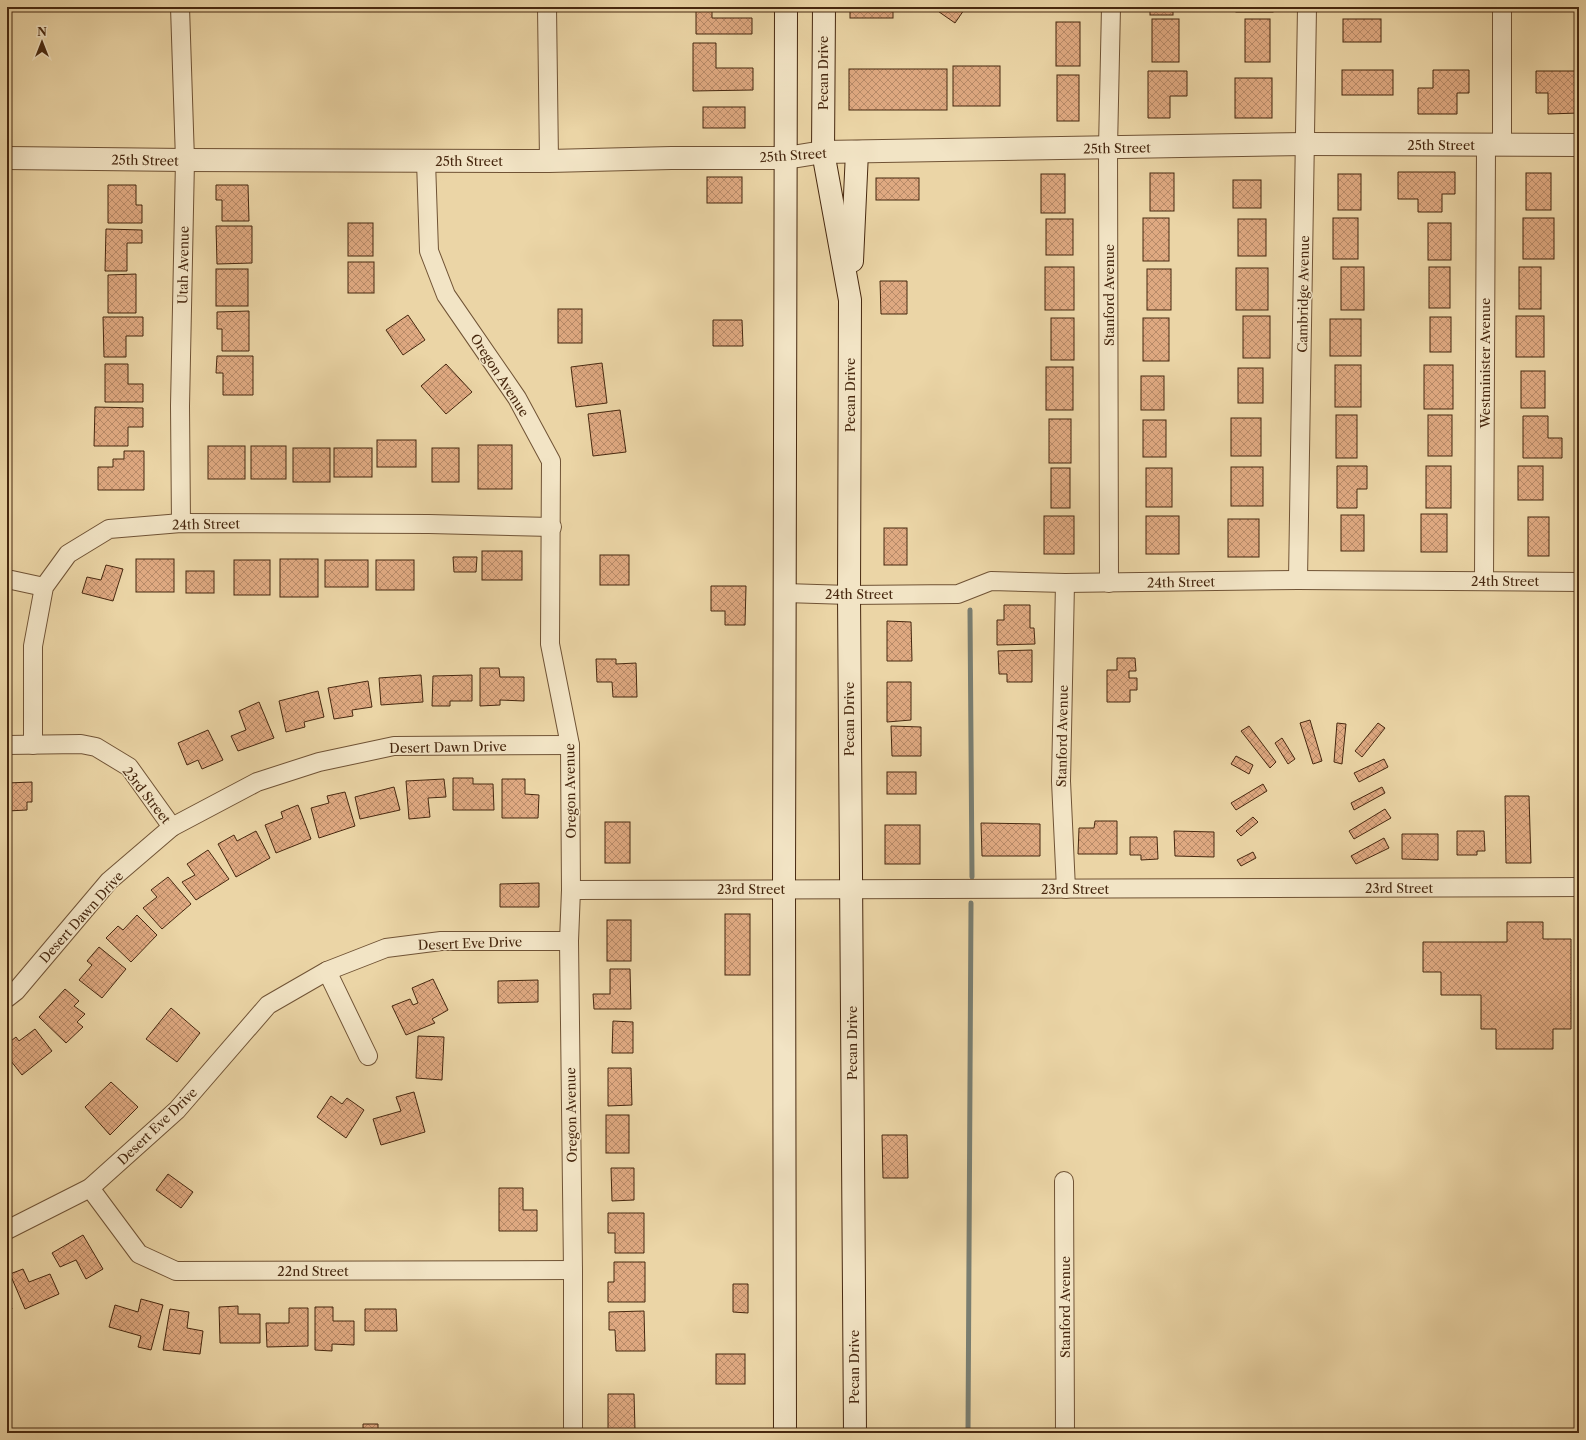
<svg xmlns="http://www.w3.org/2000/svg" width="1586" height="1440" viewBox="0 0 1586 1440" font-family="'Libre Caslon Text',serif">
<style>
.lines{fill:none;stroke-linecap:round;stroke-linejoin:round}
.stream{stroke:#797d70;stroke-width:5}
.building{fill:url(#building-cross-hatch);stroke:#47280f}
.minor-casing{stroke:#705335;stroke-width:20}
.tertiary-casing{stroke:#705335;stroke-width:24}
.secondary-casing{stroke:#47280f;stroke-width:24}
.minor{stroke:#f2e4c5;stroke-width:18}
.tertiary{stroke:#f2e4c5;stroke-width:22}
.secondary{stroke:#f2e4c5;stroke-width:22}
.labels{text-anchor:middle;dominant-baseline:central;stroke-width:3;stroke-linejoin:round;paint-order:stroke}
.street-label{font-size:13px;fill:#47280f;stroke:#f2e4c5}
</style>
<defs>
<pattern id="building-cross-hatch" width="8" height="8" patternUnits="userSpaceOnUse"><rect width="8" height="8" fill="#dfa981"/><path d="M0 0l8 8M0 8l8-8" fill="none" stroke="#b78a68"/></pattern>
</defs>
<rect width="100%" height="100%" fill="#ebd5a6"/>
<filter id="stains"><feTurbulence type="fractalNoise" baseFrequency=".005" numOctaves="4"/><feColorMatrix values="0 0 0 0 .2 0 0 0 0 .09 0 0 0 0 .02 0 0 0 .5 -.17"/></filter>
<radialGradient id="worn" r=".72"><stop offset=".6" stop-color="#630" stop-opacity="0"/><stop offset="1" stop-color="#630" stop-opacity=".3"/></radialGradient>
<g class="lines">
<g class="stream">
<polyline points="970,610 972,877"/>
<polyline points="968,1433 971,903"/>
</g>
</g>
<g class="building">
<polygon points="696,7 712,7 712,18 752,18 752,34 696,34"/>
<rect x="850" y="7" width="43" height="11"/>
<polygon points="932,7 966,7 955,23"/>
<rect x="1150" y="7" width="23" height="8"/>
<rect x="1236" y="7" width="37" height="5"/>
<rect x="1342" y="7" width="38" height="3"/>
<rect x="1152" y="19" width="27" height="43"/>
<rect x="1245" y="19" width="25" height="43"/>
<rect x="1343" y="19" width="38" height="23"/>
<rect x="1056" y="22" width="24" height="44"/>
<polygon points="693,43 716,43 716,68 753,68 753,90 693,91"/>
<rect x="953" y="66" width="47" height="40"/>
<rect x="849" y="69" width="98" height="41"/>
<rect x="1342" y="70" width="51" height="25"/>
<polygon points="1433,70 1469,70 1469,93 1457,93 1457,114 1418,114 1418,88 1433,88"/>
<polygon points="1148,71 1187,71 1187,96 1170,96 1170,118 1148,118"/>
<polygon points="1536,71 1579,71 1579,113 1548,114 1548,93 1536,93"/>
<rect x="1057" y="75" width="22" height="46"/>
<rect x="1235" y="78" width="37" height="40"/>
<rect x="703" y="107" width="42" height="21"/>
<polygon points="1398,172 1455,172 1455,194 1442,194 1442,212 1418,212 1418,199 1398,199"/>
<rect x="1150" y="173" width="24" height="38"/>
<rect x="1526" y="173" width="25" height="37"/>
<rect x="1041" y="174" width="24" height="39"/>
<rect x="1338" y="174" width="23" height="36"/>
<rect x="707" y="177" width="35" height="26"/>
<rect x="876" y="178" width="43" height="22"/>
<rect x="1233" y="180" width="28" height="28"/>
<polygon points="108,185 136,185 136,205 142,205 142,223 108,223"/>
<polygon points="216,185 248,185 249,221 222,221 222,200 216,200"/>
<rect x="1143" y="218" width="26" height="43"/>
<rect x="1333" y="218" width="25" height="41"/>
<rect x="1523" y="218" width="31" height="41"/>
<rect x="1046" y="219" width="27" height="36"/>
<rect x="1238" y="219" width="28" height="37"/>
<rect x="348" y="223" width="25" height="33"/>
<rect x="1428" y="223" width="23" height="37"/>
<polygon points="216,226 252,226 252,263 217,264"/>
<polygon points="106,229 142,230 142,243 127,243 127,271 105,271"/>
<rect x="348" y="262" width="26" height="31"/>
<rect x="1045" y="267" width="29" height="43"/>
<rect x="1341" y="267" width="23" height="43"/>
<rect x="1429" y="267" width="21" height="41"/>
<rect x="1519" y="267" width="22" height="42"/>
<rect x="1236" y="268" width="32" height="42"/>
<rect x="216" y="269" width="32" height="37"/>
<rect x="1147" y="269" width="24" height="41"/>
<polygon points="136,274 136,313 108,313 108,275"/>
<polygon points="880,281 907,281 907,314 881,314"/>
<rect x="558" y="309" width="24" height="34"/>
<polygon points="249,311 249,351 222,351 222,329 217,329 217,312"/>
<polygon points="408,315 425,340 403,355 386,330"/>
<rect x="1243" y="316" width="27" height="42"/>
<rect x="1516" y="316" width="28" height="41"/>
<polygon points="103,317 143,317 143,336 126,336 126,357 104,357"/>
<rect x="1430" y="317" width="21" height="35"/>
<rect x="1051" y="318" width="23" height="42"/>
<rect x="1143" y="318" width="26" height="43"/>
<rect x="1330" y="319" width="31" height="37"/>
<polygon points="713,320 742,320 743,346 713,346"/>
<polygon points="217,356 253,356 253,395 223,395 223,373 216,373"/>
<polygon points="602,363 607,403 576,407 571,367"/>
<polygon points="105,364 128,364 128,384 143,384 143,402 105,402"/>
<polygon points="446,364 472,392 446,414 421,386"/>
<rect x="1335" y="365" width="26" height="42"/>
<rect x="1424" y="365" width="29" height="44"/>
<rect x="1046" y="367" width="27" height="43"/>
<rect x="1238" y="368" width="25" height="35"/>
<rect x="1521" y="371" width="24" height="37"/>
<rect x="1141" y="376" width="23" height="34"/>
<polygon points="95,407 143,408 143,427 128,427 128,446 94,446"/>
<polygon points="620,410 626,452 593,456 588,414"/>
<rect x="1336" y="415" width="21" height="43"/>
<rect x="1428" y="415" width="24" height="41"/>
<polygon points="1523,416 1548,416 1548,438 1562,438 1562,458 1523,458"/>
<rect x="1231" y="418" width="30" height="38"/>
<rect x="1049" y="419" width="22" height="44"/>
<rect x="1143" y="420" width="23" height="37"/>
<rect x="377" y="440" width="39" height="27"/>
<rect x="478" y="445" width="34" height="44"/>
<rect x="208" y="446" width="37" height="33"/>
<rect x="251" y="446" width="35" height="33"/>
<rect x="293" y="448" width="37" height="34"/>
<rect x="334" y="448" width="38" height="29"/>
<rect x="432" y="448" width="27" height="34"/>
<polygon points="124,451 144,451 144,490 98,490 98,467 113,467 113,459 124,459"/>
<polygon points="1337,466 1367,466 1367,489 1357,489 1357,508 1337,508"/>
<rect x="1426" y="466" width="25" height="42"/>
<rect x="1518" y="466" width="25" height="34"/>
<rect x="1231" y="467" width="32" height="39"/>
<rect x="1051" y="468" width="19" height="40"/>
<rect x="1146" y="468" width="26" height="39"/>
<rect x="1421" y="514" width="26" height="38"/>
<rect x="1341" y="515" width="23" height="36"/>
<rect x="1044" y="516" width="30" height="38"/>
<rect x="1146" y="516" width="33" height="38"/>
<rect x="1528" y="517" width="21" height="39"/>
<rect x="1228" y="519" width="31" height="38"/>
<rect x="884" y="528" width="23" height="37"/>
<rect x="482" y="551" width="40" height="29"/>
<rect x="600" y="555" width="29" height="30"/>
<polygon points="453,557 477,557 476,572 454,572"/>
<rect x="136" y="559" width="38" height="33"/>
<rect x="280" y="559" width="38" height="38"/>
<rect x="234" y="560" width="36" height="35"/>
<rect x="325" y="560" width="43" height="27"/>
<rect x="376" y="560" width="38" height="30"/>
<polygon points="106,565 123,569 113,601 82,593 87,577 101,580"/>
<rect x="186" y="571" width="28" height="22"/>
<polygon points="711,586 746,586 745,625 725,625 725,611 711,611"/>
<polygon points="1004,605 1030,605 1030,628 1034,628 1035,644 997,645 997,620 1004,620"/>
<polygon points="887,621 911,622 912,661 887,661"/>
<polygon points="1032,650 1032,682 1007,682 1007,674 999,674 998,651"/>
<polygon points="1117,658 1135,658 1136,671 1129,671 1129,678 1137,678 1137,690 1130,690 1130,702 1107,702 1107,670 1117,670"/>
<polygon points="596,659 616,659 616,664 636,663 637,697 613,697 612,682 597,682"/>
<polygon points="480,668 499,668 500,677 524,677 524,701 500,700 500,705 480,706"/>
<polygon points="421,675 423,702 381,705 379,678"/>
<polygon points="472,675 472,701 450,701 450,706 432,706 433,676"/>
<polygon points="368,681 372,707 352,710 353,716 334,719 328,688"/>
<polygon points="887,682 911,682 911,720 887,722"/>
<polygon points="318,691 324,717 304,722 305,727 286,732 279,701"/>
<polygon points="259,702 274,738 238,751 231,736 246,730 239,711"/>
<polygon points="1310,720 1322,761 1313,764 1300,723"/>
<polygon points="1337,723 1346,724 1342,764 1334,762"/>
<polygon points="1378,723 1385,728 1362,757 1355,751"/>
<polygon points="891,726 921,727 921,756 892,756"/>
<polygon points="1249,726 1276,762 1270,768 1241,731"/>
<polygon points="208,730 223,760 202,769 198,760 187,765 178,743"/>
<polygon points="1282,738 1295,759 1288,764 1275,743"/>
<polygon points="1236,756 1253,765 1249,774 1231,764"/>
<polygon points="1384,759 1388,767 1359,782 1354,773"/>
<rect x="887" y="772" width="29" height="22"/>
<polygon points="453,778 473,778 473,784 493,784 494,810 453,810"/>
<polygon points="444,779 446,797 428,798 430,817 409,819 406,781"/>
<polygon points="502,779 525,779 525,794 539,795 538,818 502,818"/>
<polygon points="32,782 32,802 27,802 27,810 7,811 7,783"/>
<polygon points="1263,784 1267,791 1236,810 1231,803"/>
<polygon points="394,787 400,810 360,819 355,797"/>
<polygon points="1382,787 1385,793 1354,810 1351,803"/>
<polygon points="345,792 355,826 319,838 311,808 329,803 327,796"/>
<polygon points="1505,796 1529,796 1531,863 1506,863"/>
<polygon points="298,805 311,839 276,853 265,825 283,818 281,812"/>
<polygon points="1385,809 1391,818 1354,839 1349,831"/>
<polygon points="1253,817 1258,822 1241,836 1236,831"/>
<polygon points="1095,821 1117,821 1117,854 1078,854 1079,828 1094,828"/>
<rect x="605" y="822" width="25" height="41"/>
<polygon points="981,823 1040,824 1040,856 982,856"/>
<rect x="885" y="825" width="35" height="39"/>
<polygon points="256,831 270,858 236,877 218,844 234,835 237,841"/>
<polygon points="1174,831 1214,832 1214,857 1175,856"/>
<polygon points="1457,831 1484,831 1485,851 1477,851 1477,855 1457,855"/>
<polygon points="1402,834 1438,834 1438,860 1402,859"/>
<polygon points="1130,837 1157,837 1158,859 1141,860 1141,855 1130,855"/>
<polygon points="1384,838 1389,848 1356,864 1351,856"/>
<polygon points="208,850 229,879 196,900 182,882 195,875 187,864"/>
<polygon points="1253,852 1256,858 1241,866 1237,860"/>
<polygon points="168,877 191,904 162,929 143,908 157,897 151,890"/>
<polygon points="539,883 539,907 500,907 500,884"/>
<rect x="725" y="914" width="25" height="61"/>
<polygon points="137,915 157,935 131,962 106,938 118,926 123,930"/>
<rect x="607" y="920" width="24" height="41"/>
<polygon points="1507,922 1543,922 1543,939 1571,939 1571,1029 1553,1029 1553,1049 1496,1049 1496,1029 1481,1029 1481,995 1441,995 1441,972 1423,972 1423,942 1507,942"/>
<polygon points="99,947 126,969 102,998 79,980 92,965 87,961"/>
<polygon points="610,969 630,969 631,1009 594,1009 593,994 610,994"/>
<polygon points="433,979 448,1010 432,1019 435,1023 406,1035 392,1006 410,999 413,1005 418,1003 412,988"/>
<polygon points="538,980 538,1002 498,1003 498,981"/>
<polygon points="65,989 79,1001 74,1006 85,1014 77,1022 83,1027 66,1043 39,1017"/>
<polygon points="171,1008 200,1033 177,1062 146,1039"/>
<polygon points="613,1021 633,1022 633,1053 612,1053"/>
<polygon points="35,1029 52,1051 22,1075 7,1056 7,1044 16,1037 19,1041"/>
<polygon points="418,1036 444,1037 442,1080 416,1078"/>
<polygon points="608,1068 631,1068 632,1105 608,1106"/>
<polygon points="111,1082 138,1107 110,1135 85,1107"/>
<polygon points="414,1092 425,1132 381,1145 373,1119 401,1111 396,1097"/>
<polygon points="331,1096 342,1104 347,1098 364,1110 346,1138 317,1117"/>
<rect x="606" y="1115" width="23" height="38"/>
<polygon points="882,1135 907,1135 908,1178 883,1178"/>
<polygon points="611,1168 634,1168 634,1200 612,1201"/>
<polygon points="168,1174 193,1192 181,1208 156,1190"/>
<polygon points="499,1188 523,1188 523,1210 537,1210 537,1231 499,1231"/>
<polygon points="608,1213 644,1213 644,1253 615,1253 615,1233 608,1233"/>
<polygon points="83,1235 103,1269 86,1279 76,1260 60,1267 52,1253"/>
<polygon points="614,1262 645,1262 645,1302 608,1302 608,1282 614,1282"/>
<polygon points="23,1269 29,1282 50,1274 59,1294 25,1309 10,1274"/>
<polygon points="733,1284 748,1284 748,1313 733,1312"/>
<polygon points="7,1294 12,1309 7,1310"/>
<polygon points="141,1299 163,1305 151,1350 138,1347 141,1336 109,1327 115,1305 138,1312"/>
<polygon points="238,1306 238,1314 260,1314 260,1343 220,1343 219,1307"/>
<polygon points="315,1307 333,1307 333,1321 354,1321 354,1345 332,1344 332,1351 315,1350"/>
<polygon points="289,1308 308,1308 308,1346 267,1347 266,1323 289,1323"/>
<polygon points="170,1309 189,1312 187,1328 203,1331 200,1354 163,1350"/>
<polygon points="365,1309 396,1309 397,1331 365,1331"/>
<polygon points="644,1311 645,1351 616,1351 615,1330 609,1330 609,1312"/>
<rect x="716" y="1354" width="29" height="30"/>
<polygon points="608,1394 634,1394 635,1430 608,1431"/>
<polygon points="363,1424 378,1424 378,1432 388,1433 363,1433"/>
</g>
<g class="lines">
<g class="minor-casing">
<g id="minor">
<polyline points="180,7 185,160 180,406 181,523"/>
<polyline points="547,7 549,161"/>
<polyline points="1502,145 1502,7"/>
<polyline points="426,161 429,251 446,295 517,398 551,461 550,644 570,745 571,890 569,941 573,1270 573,1433"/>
<polyline points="7,579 44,587"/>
<polyline points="1298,580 1307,7"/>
<polyline points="1484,581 1486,145"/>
<polyline points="1065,583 1061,781 1066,889"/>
<polyline points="1109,583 1108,148 1111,7"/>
<polyline points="785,593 849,595 958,594 991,581 1065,583 1298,580 1579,582"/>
<polyline points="7,745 81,744 96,747 129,767 172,827"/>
<polyline points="33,745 33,646 44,587 68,554 109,529 181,523 429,524 552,527"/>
<polyline points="571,890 1579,887"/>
<polyline points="327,971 368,1056"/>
<polyline points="7,998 16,991 109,881 172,827 257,782 319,762 394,746 570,745"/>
<polyline points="1064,1181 1065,1433"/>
<polyline points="90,1188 139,1254 176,1271 573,1270"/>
<polyline points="7,1230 90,1188 177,1110 268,1005 327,971 386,948 441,941 569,941"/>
</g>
</g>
<g class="tertiary-casing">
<polyline id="tertiary" points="7,158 185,160 549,161 671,158 786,158 823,152 1306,144 1579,145"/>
</g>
<g class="secondary-casing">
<g id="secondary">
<polyline points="824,7 823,152 850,300 849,595 855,1433"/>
<polyline points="852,261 857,152"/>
<polyline points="785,1433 784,888 786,7"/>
</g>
</g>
<use href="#minor" class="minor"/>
<use href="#tertiary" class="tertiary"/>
<use href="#secondary" class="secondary"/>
</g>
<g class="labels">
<g class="street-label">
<text transform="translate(823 73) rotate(-90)">Pecan Drive</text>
<text x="1441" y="145">25th Street</text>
<text transform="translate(1117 148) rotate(-1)">25th Street</text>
<text transform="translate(793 155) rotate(-4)">25th Street</text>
<text transform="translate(145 160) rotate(1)">25th Street</text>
<text x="469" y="161">25th Street</text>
<text transform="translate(183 265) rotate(-89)">Utah Avenue</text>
<text transform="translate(1303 294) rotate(-89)">Cambridge Avenue</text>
<text transform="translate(1109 295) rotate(-90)">Stanford Avenue</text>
<text transform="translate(1485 363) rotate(-90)">Westminister Avenue</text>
<text transform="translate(500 375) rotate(57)">Oregon Avenue</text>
<text transform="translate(850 395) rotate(-90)">Pecan Drive</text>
<text transform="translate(206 524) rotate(-1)">24th Street</text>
<text x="1505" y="581">24th Street</text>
<text transform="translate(1181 582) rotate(-1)">24th Street</text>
<text x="859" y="594">24th Street</text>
<text transform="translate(849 719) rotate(-90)">Pecan Drive</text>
<text transform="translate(1062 736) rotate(-89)">Stanford Avenue</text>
<text transform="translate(448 747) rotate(-1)">Desert Dawn Drive</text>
<text transform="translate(570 791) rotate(-91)">Oregon Avenue</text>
<text transform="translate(147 795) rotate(52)">23rd Street</text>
<text x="1399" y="888">23rd Street</text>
<text x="751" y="889">23rd Street</text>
<text x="1075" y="889">23rd Street</text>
<text transform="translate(81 917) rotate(-48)">Desert Dawn Drive</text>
<text transform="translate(470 943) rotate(-2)">Desert Eve Drive</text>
<text transform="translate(852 1043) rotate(-90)">Pecan Drive</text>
<text transform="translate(571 1115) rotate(-91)">Oregon Avenue</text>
<text transform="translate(157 1126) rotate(-44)">Desert Eve Drive</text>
<text x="313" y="1271">22nd Street</text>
<text transform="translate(1065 1307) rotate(-90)">Stanford Avenue</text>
<text transform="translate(854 1367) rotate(-90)">Pecan Drive</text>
</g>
</g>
<rect width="1586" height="1440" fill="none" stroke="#ebd5a6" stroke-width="24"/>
<rect x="8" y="8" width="1570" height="1424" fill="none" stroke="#47280f" stroke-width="2"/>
<rect x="12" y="12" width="1562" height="1416" fill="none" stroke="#47280f"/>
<g transform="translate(42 42)" stroke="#f2e4c5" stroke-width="3" paint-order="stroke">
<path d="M0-3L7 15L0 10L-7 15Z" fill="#47280f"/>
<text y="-6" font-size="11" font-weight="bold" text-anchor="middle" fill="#47280f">N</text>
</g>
<rect width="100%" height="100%" filter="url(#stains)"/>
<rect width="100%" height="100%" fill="url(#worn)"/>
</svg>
